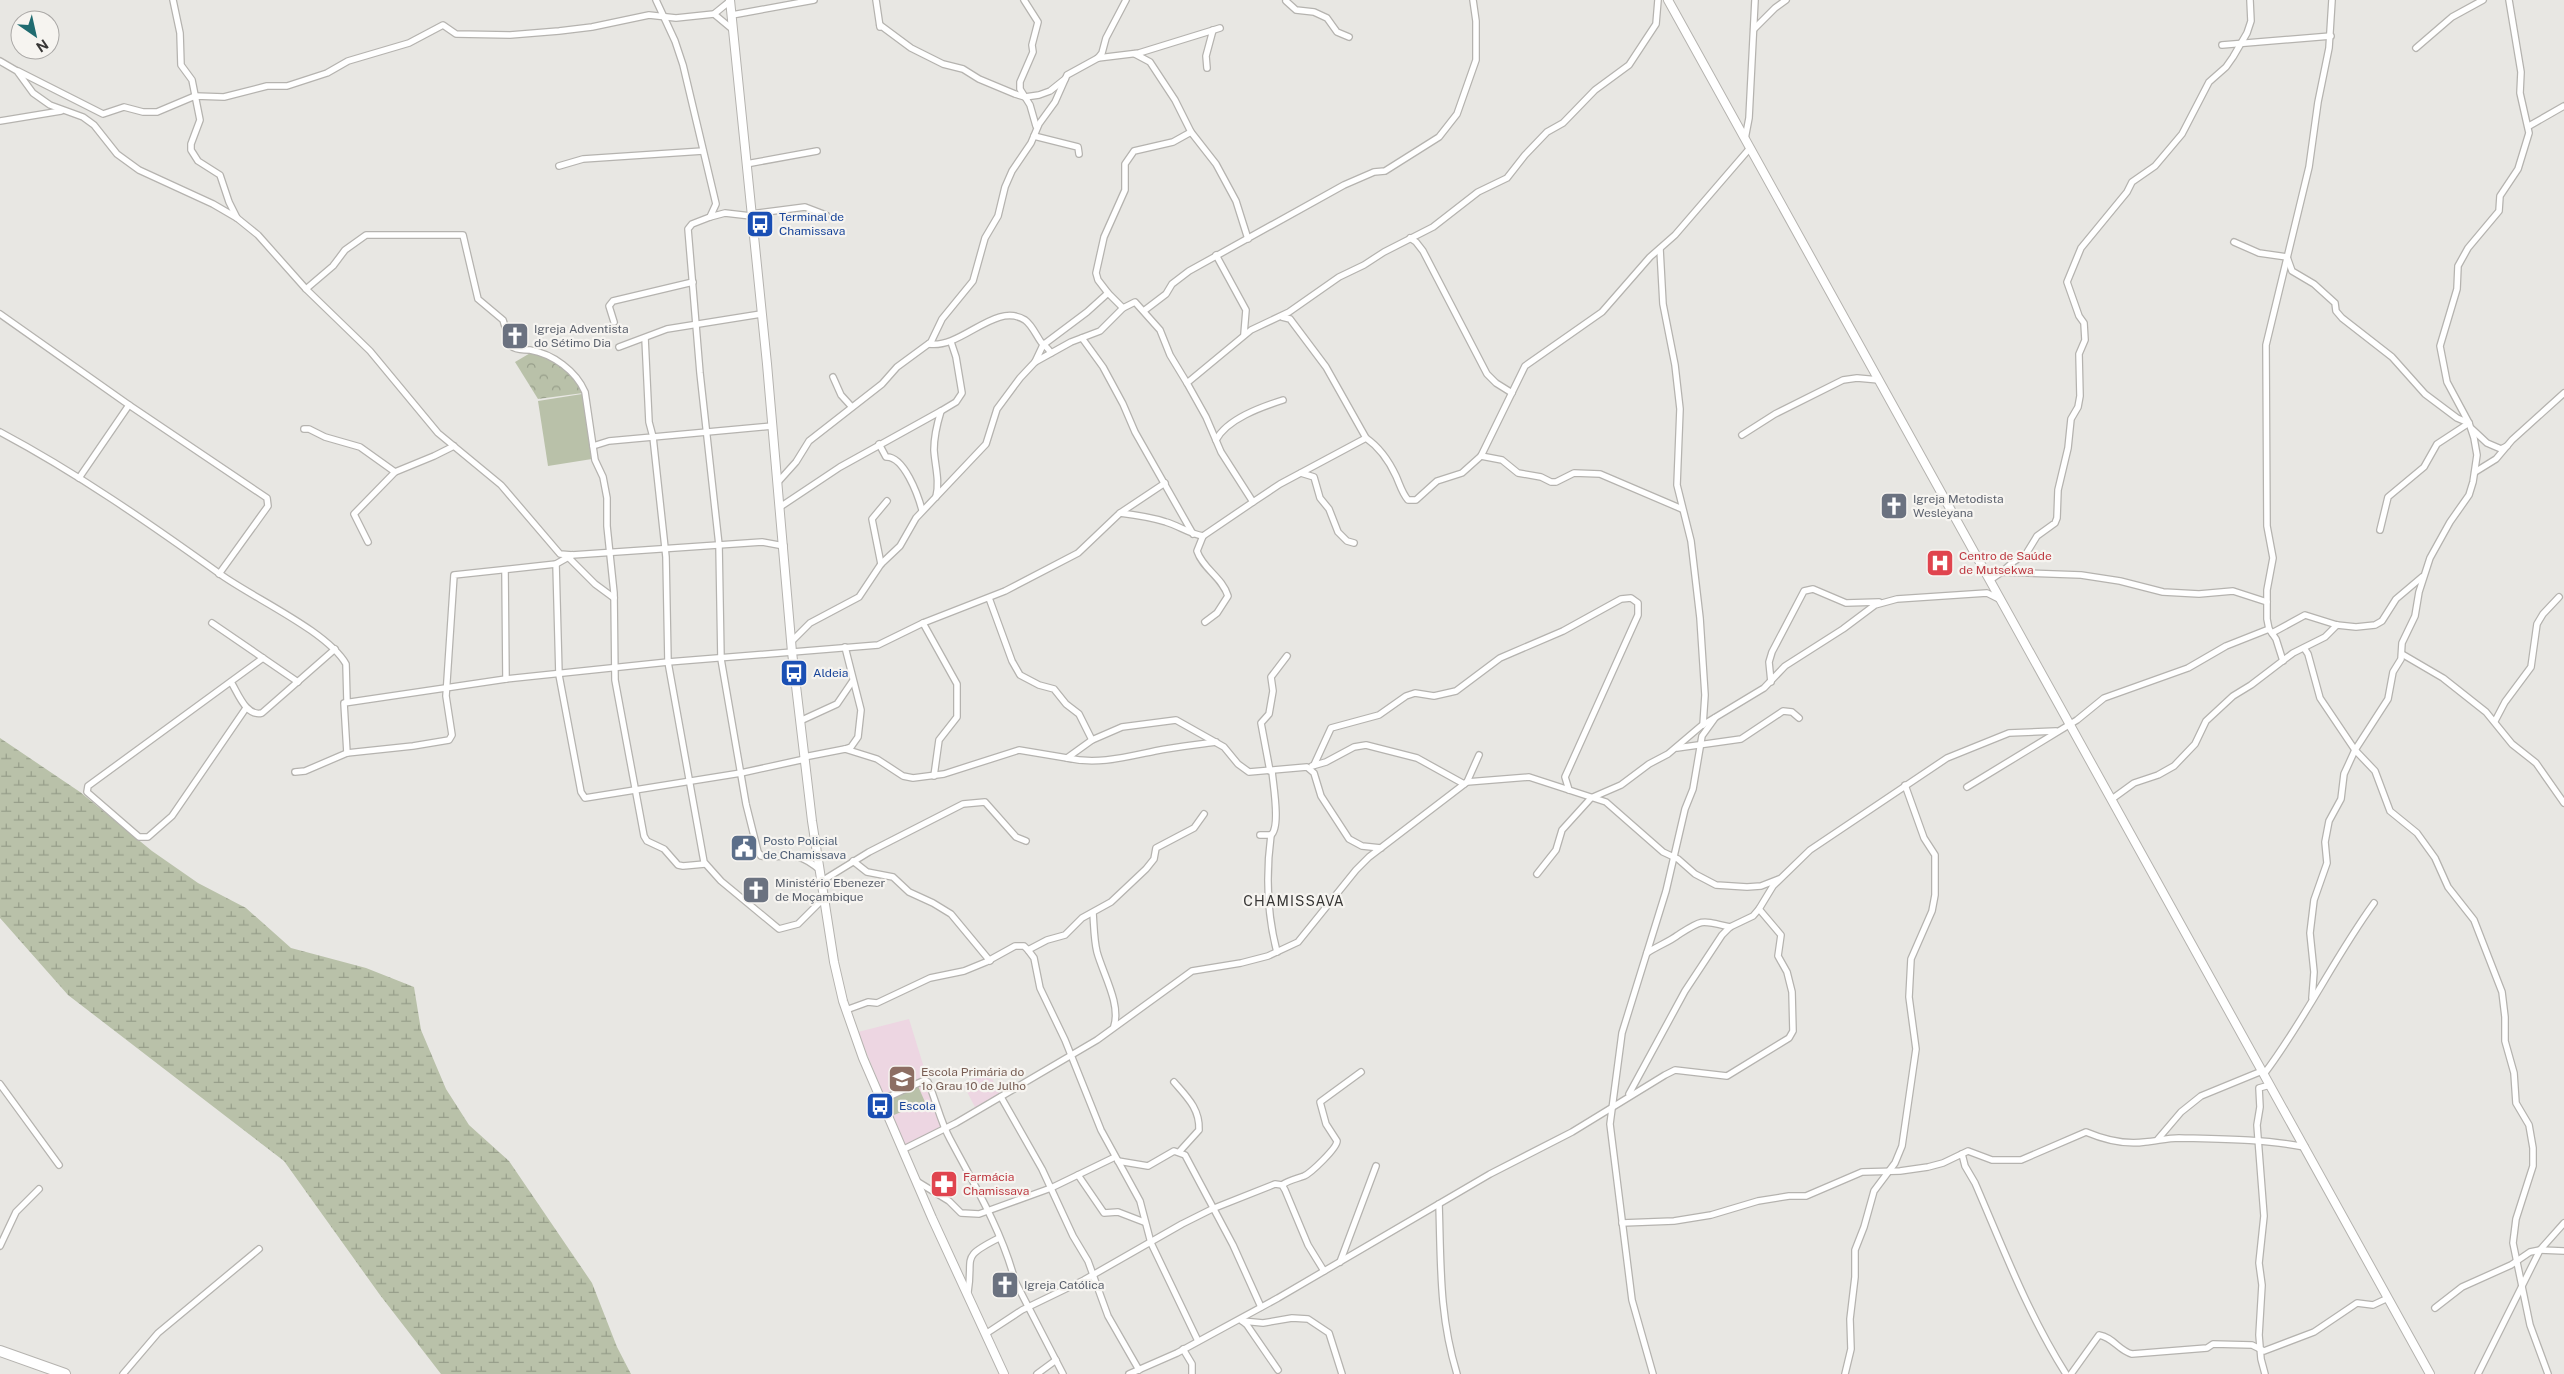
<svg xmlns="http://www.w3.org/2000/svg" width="2564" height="1374" viewBox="0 0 2564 1374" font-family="'Public Sans',sans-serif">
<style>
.education{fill:#edd6e2}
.wetland{fill:url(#wetland-marsh)}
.park{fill:url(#park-crowns)}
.garden{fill:#b9c1a9}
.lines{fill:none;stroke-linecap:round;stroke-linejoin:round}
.street-casing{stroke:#b5b3af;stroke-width:8}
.secondary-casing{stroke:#b5b3af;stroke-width:10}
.highway-casing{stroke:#b5b3af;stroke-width:12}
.street{stroke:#fff;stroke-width:5.5}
.secondary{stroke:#fff;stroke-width:8}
.highway{stroke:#fff;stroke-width:10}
.labels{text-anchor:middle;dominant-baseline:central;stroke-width:4.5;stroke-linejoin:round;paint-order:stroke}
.transit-label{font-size:12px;fill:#164399;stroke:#f6f4f0;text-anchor:start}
.worship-label{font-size:12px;fill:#5b616d;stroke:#f6f4f0;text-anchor:start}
.health-label{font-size:12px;fill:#be3a42;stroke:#f6f4f0;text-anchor:start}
.service-label{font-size:12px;fill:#4e5e75;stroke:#f6f4f0;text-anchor:start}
.education-label{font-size:12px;fill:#785e54;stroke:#f6f4f0;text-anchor:start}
.neighbourhood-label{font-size:14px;letter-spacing:1px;fill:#383736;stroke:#f6f4f0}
</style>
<defs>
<pattern id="wetland-marsh" width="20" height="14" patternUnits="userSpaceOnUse" patternTransform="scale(1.25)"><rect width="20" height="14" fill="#b9c1a9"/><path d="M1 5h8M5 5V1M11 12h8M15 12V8" fill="none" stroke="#979e8a"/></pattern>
<pattern id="park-crowns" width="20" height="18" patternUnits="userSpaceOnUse" patternTransform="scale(1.25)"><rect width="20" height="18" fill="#b9c1a9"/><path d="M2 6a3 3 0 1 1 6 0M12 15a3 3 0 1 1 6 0" fill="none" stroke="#979e8a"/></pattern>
</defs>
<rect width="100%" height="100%" fill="#e8e7e3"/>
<g class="education">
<polygon points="909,1019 942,1126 905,1147 858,1032"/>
<polygon points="988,1071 1001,1096 976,1109 963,1084"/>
</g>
<polygon class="wetland" points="0,738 80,792 152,851 198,883 246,908 291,948 366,968 414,987 421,1030 446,1089 469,1125 509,1161 592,1283 617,1347 631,1374 441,1374 380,1295 284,1161 68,995 0,918"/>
<path class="park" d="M532 352C559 362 567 368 583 393L538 399 515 362Z"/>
<g class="garden">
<polygon points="582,394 592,459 548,466 538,401"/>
<polygon points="918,1086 925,1102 894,1115 887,1099"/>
</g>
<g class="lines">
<g class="street-casing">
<g id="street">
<polyline points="173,0 180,33 181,65 192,80 200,120 191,144 191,150 198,161 220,175 229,202 237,218"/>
<path d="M656 0 675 41 683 65 716 204 710 217 692 224 688 229 700 373 719 545 721 659 746 804 758 852 761 856C789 859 794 848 820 870"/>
<polyline points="876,0 880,27"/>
<polyline points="1024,0 1038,22 1032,45 1033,52 1020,82 1020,89 1030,105 1036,126"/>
<polyline points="1286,1 1296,10 1314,12 1327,18 1337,32 1349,37"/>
<polyline points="714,14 732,29"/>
<polyline points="732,15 814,0"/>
<polyline points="880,25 911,48 943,64 963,69 979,79 1015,94 1025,97 1039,95 1050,91 1065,79"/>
<polyline points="1754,29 1775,8 1786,0"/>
<polyline points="2222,45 2331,36"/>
<polyline points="2416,48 2452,17 2483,0"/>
<polyline points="1135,54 1150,62 1175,100 1191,132 1216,164 1236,201 1248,239"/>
<polyline points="1098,58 1139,53 1220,28"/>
<polyline points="0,61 17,71 33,93 50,105 83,117 94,125 117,154 139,170 213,204 237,218 258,235 306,289 370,351 438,433 501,485 560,554 572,555 762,542 784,546"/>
<polyline points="1207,68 1206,56 1213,30"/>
<polyline points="18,71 103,114 124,107 143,112 157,112 195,96 224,97 267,86 287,86 327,73 348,61 409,43 443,25 456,34 510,35 559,31 592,27 649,15 676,18 714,14 730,1"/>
<polyline points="0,121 61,111"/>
<polyline points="2529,126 2564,106"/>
<polyline points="1034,136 1078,147 1079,154"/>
<polyline points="1745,139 1749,118 1755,0"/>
<polyline points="746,164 817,151"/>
<polyline points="559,166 583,159 703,151"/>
<polyline points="751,214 805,207 826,215"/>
<polyline points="710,217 725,213 751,216"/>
<polyline points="1410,238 1416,242 1423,251 1487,374 1496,383 1512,393"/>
<polyline points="2234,242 2259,253 2287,257 2292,271 2314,284 2335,303 2336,311 2342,318 2392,357 2425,394 2457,418 2469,423 2437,444 2424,467 2388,497 2380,530"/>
<polyline points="1660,249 1663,304 1675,365 1680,409 1677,485 1691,541 1700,618 1705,695 1703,725"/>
<polyline points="1216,255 1246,310 1244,334"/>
<path d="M306 289 333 266 345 250 366 235H463L478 299 503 320 511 346C517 351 523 349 530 350 553 354 576 371 585 392L595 460 603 477 607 498V526L614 593 615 680 644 836 647 841 664 849 678 865 683 866 705 864"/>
<polyline points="1123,308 1108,293 1098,280 1096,273 1104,237 1125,190 1125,164 1134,151 1173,142 1191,132"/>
<polyline points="1145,310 1166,294 1172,284 1189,271 1344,185 1374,172 1385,171 1439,137 1457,114 1476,60 1476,21 1473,0"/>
<polyline points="0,314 129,405 267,498 268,506 219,574"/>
<polyline points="1282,317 1290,319 1326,367 1366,438"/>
<polyline points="614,322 609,306 613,301 693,282"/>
<polyline points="1082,338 1103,367 1123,404 1135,432 1193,534"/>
<path d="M929 344C962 349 995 301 1025 320 1032 325 1036 335 1041 342 1045 346 1048 348 1051 353"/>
<polyline points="619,347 667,329 761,314"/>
<polyline points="1035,362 1043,345 1087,312 1108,293"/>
<polyline points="833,377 841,395 851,406"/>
<polyline points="772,426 653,437 666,557 668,662 704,862 721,881 779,929 798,924 824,898"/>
<polyline points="304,429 309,429 325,437 360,447 395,472 434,456 454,446"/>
<polyline points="2472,429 2487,443 2501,449 2507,446"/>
<path d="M0 432C77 473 149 523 220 574 253 598 327 631 346 664L347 701"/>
<polyline points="1742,435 1775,414 1843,380 1857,378 1879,380"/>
<path d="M1216 440C1227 419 1261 407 1283 400"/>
<path d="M879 444 886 457C904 456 918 495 922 510"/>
<polyline points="593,446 609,441 653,437 649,422 645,338"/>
<polyline points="1481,456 1502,460 1518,473 1541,477 1551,482 1556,482 1574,473 1600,474 1682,509"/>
<polyline points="2475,472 2496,459 2512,440 2564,393"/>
<polyline points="1301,473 1314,477 1320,498 1329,509 1338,532 1347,541 1354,543"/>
<polyline points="79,478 129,405"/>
<polyline points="778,482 796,462 809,441 882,384 897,367 931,342 942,319 973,281 985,238 998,216 1005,187 1012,171 1031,143 1039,124 1055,102 1067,75 1098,58 1102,53 1106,38 1126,0"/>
<path d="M936 497C940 481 935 466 934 450 934 437 937 424 941 411L956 402 962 393 956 357 951 342"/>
<path d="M1253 502 1280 484 1366 438C1379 447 1389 461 1396 476 1400 485 1402 493 1408 500H1416L1437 481 1462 473 1481 456 1525 366 1602 312 1650 257 1675 235 1750 148"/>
<polyline points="780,507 840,467 941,411"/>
<polyline points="1120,513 1165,483"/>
<path d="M1203 536 1197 551C1203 569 1222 577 1228 596L1217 613 1205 622"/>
<polyline points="368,542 354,514 395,472"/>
<polyline points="569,558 595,584 614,598"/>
<polyline points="556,564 559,675 581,792 585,798 741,773 805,759"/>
<polyline points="881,564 872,519 887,501"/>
<path d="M505 570 506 679 668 662 878 645 923 623 1005 591 1078 553 1120 513C1136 515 1151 517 1166 522 1179 526 1190 534 1203 536L1253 502 1221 452 1206 417 1187 383 1251 330 1289 312 1339 277 1364 265 1384 252 1433 227 1478 192 1507 178 1525 155 1547 132 1563 123 1595 90 1629 65 1656 24 1658 0"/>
<polyline points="2002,572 2013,562 2026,554 2037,536 2055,523 2057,518 2058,490 2068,448 2071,419 2078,407 2080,396 2079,354 2085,340 2084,323 2079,316 2067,282 2081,248 2127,192 2132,182 2155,166 2182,134 2209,82 2226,67 2233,57 2247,33 2251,21 2250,0"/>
<polyline points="1990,580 2002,572 2081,575 2120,581 2163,592 2199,594 2233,591 2267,602"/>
<polyline points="989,598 1012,661 1020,675 1039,685 1054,689 1066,704 1079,714 1092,740"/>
<polyline points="212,623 298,682"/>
<polyline points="923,623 957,684 957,717 939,740 934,776"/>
<polyline points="2272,633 2305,615 2337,625 2356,627 2375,625 2382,621 2396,599 2422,577"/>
<polyline points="791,642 810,623 859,597 881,564 900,546 916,518 986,444 997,409 1020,378 1035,362 1071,342 1100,331 1123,308 1135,302 1160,330 1170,355 1187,383"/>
<polyline points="845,647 861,710 858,737 851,747 845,749"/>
<polyline points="2304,648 2308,654 2320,698 2355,750 2375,771 2390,811 2417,833 2435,858 2448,887 2474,920 2502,992 2505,1017 2505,1041 2514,1073 2516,1103 2529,1125 2533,1148 2533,1166 2516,1219 2513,1243 2530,1325 2548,1374"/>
<polyline points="2402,654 2443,678 2486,712 2512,744 2536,763 2564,803"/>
<polyline points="2283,661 2276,639 2269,629 2267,619 2267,590 2273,558 2267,526 2266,345 2309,167 2318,102 2329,48 2332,0"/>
<path d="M231 682C238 693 246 717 262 713L335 649"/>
<polyline points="1771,682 1769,662 1772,652 1804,591 1813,589 1846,603 1879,602"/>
<polyline points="246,708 172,816 148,837 139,837 87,792 88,786 263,658"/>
<polyline points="800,721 837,704 852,682"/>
<polyline points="2495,721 2505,702 2531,667 2537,624 2543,614 2559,597"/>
<polyline points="1677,748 1741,739 1783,711 1792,712 1799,718"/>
<polyline points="347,753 344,703 506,679"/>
<polyline points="804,757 845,749 877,759 903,776 913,778 944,774 1019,750 1067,758 1092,740 1122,727 1176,720 1224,747 1238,764 1249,772 1307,767 1314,773 1321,796 1349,839 1362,846 1381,848"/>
<path d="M1067 758C1097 765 1126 757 1155 751 1175 747 1195 745 1216 742"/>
<polyline points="1314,765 1331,728 1379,715 1406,696 1415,693 1434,696 1456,691 1500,658 1563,631 1621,599 1631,598 1638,603 1638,615 1565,777 1569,790"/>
<polyline points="1312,766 1326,762 1354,747 1366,745 1417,758 1464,784"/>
<polyline points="1270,771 1261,723 1269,714 1273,691 1271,677 1287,656"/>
<polyline points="295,772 305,771 347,753 413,746 449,740 452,735 446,696 454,575 556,564 572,555"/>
<polyline points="1467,782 1479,755"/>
<polyline points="1967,787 2077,720 2104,698 2188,668 2226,646 2269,629"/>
<polyline points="2112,799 2134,783 2158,775 2174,766 2195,744 2206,721 2233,696 2251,685 2293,653 2325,637 2337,625"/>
<path d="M1260 835H1271C1281 827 1273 784 1272 771"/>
<path d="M1271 835C1266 873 1267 914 1277 952"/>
<polyline points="853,861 867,872 893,877 909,892 933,903 951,914 990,961"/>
<polyline points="1537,874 1556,850 1562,830 1591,798 1621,785 1649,764 1668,754 1701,726 1764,688 1785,666 1843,629 1875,605 1897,599 1987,593 1999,599"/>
<polyline points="822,881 869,852 963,804 985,802 1016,837 1026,841"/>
<path d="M1093 913C1094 926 1094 940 1097 952 1103 974 1121 1004 1114 1026"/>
<polyline points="1028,950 1047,940 1065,935 1082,918 1111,902 1146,869 1154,859 1156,848 1194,828 1204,814"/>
<path d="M1647 953C1657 946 1669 942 1678 935 1703 919 1700 920 1730 927"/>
<polyline points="2312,998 2314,972 2310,933 2314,900 2327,863 2325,842 2329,821 2341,799 2344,774 2355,750 2388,699 2393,672 2401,659 2402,643 2415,616 2419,592 2430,558 2450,522 2469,495 2473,482 2477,455 2474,438 2469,423 2447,382 2440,346 2457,289 2458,266 2468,248 2499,211 2500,196 2518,169 2529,133 2520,93 2521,72 2509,0"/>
<polyline points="846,1010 868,1002 877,1003 930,978 964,971 986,962 1015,946 1024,946 1028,950 1034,958 1040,988 1065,1040 1101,1130 1140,1201 1151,1243 1198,1341"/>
<path d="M2264 1074C2305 1020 2334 958 2374 903"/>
<path d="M1174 1082C1187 1097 1200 1109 1199 1130L1180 1151"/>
<polyline points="0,1084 59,1165"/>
<polyline points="1629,1094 1685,991 1722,935 1730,927 1753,916 1759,909 1773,886 1810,850 1947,758 2009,733 2056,731"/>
<polyline points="1001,1097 1042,1169 1073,1236 1088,1261 1108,1316 1139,1370"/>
<path d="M882 1100 925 1080 928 1082C936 1100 940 1121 950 1139 974 1184 1002 1231 1015 1281L1063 1374"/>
<polyline points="2158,1139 2181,1112 2201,1096 2262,1071"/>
<polyline points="904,1149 956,1123 1097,1040 1192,971 1241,963 1268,956 1298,942 1356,870 1369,857 1467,782 1529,777 1606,802 1663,852 1678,859 1695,874 1716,885 1747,887 1761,886 1779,879"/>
<path d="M1962 1154 1965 1166 1975 1183C2004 1250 2027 1312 2066 1374"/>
<polyline points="1118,1161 1148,1166 1174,1151 1185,1155 1233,1245 1261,1307"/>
<polyline points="1078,1175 1104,1213 1118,1212 1144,1222"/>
<polyline points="918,1182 949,1201 961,1213 979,1214 1051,1188 1115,1157"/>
<path d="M1282 1185C1289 1180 1296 1179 1304 1176 1311 1173 1337 1148 1337 1141L1326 1124 1320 1102 1361 1072"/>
<path d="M1439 1204C1441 1265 1439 1315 1457 1374"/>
<path d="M1622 1223 1674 1221 1711 1215 1758 1201 1789 1196H1806L1862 1172 1900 1171 1928 1167 1943 1163 1968 1151 1992 1160H2021L2086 1132C2105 1140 2124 1145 2145 1142 2157 1141 2167 1138 2179 1138 2220 1139 2264 1139 2305 1147"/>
<polyline points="0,1246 16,1212 39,1189"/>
<polyline points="1340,1262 1376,1166"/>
<path d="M968 1292C974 1256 959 1258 999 1238"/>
<polyline points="2435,1308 2462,1287 2511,1265 2530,1252 2540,1250 2564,1251"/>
<polyline points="1241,1320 1247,1325 1278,1370"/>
<polyline points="1242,1321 1263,1323 1292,1318 1308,1319 1329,1333 1342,1374"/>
<polyline points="987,1333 1022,1310 1084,1280 1182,1224 1212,1209 1275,1184 1282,1185 1285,1190 1308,1245 1324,1271"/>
<polyline points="1183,1349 1192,1364 1192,1374"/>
<polyline points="123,1374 158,1333 259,1249"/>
<polyline points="1037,1374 1056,1360"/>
<polyline points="1129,1374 1177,1353 1278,1298 1490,1174 1572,1132 1665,1075 1675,1070 1727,1076 1789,1038 1793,1031 1792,992 1787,972 1778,956 1781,935 1759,909"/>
<polyline points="1653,1374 1632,1300 1610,1124 1622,1033 1666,891 1685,809 1693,789 1702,736 1715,718"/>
<polyline points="1845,1374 1851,1349 1850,1319 1855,1277 1855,1250 1864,1227 1874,1191 1895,1163 1902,1146 1916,1049 1909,997 1911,959 1932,911 1935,895 1935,855 1924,838 1905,785"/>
<path d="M2071 1374 2099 1335C2113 1337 2119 1351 2132 1354L2207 1348 2213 1344 2252 1345 2264 1351 2314 1332 2357 1303 2373 1305 2388 1298"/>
<polyline points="2265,1374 2261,1359 2259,1335 2262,1285 2259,1263 2264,1216 2257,1125 2260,1107 2259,1088 2270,1085"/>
<polyline points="2478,1374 2540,1250 2564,1223"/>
</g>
</g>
<g class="secondary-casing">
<g id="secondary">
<polyline points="730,0 767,364 792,652 812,821 834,962 843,1001 863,1058 932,1218 1004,1374"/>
<polyline points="1668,0 2430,1374"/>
</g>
</g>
<g class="highway-casing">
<polyline id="highway" points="0,1351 65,1374"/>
</g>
<use href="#street" class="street"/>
<use href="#secondary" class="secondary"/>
<use href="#highway" class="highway"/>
</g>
<defs>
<g id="bus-square" transform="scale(1.4375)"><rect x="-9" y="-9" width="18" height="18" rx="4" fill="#1a4fb4" stroke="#f6f4f0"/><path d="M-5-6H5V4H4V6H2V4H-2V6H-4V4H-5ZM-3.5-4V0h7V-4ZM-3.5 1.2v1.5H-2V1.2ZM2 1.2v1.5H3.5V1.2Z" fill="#fff"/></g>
<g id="church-square" transform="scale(1.4375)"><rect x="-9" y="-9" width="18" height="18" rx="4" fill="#6b7280" stroke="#f6f4f0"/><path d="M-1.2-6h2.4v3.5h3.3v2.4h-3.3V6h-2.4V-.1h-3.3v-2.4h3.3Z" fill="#fff"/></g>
<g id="hospital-square" transform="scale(1.4375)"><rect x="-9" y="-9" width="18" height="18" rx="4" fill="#e0444e" stroke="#f6f4f0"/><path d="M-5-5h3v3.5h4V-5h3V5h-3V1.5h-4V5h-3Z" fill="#fff"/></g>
<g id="civic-square" transform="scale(1.4375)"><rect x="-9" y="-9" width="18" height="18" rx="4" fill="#5c6f8a" stroke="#f6f4f0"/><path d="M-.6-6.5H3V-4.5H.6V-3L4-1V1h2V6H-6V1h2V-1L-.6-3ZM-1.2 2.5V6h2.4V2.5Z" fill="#fff"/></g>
<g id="school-square" transform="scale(1.4375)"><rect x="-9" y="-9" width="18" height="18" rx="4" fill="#8d6e63" stroke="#f6f4f0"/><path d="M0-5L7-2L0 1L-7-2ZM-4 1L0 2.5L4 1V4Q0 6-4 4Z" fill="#fff"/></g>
<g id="pharmacy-square" transform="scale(1.4375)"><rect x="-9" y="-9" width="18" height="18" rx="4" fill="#e0444e" stroke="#f6f4f0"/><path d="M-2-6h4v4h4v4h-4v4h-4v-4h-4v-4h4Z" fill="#fff"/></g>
</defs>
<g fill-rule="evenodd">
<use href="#bus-square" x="760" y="224"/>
<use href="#church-square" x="515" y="336"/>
<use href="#church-square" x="1894" y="506"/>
<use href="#hospital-square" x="1940" y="563"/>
<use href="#bus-square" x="794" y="673"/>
<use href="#civic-square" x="744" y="848"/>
<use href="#church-square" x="756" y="890"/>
<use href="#school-square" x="902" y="1079"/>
<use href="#bus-square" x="880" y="1106"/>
<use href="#pharmacy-square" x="944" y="1184"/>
<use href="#church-square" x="1005" y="1285"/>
</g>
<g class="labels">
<g class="transit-label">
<text x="779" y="217">Terminal de<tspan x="779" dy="14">Chamissava</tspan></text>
<text x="813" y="673">Aldeia</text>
<text x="899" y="1106">Escola</text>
</g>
<g class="worship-label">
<text x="534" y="329">Igreja Adventista<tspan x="534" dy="14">do Sétimo Dia</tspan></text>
<text x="1913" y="499">Igreja Metodista<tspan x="1913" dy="14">Wesleyana</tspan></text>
<text x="775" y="883">Ministério Ebenezer<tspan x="775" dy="14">de Moçambique</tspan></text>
<text x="1024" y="1285">Igreja Católica</text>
</g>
<g class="health-label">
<text x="1959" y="556">Centro de Saúde<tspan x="1959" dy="14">de Mutsekwa</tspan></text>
<text x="963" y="1177">Farmácia<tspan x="963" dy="14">Chamissava</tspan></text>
</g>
<g class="service-label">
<text x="763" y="841">Posto Policial<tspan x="763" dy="14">de Chamissava</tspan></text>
</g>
<g class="education-label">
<text x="921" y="1072">Escola Primária do<tspan x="921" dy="14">1o Grau 10 de Julho</tspan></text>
</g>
<g class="neighbourhood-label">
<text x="1294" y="901">CHAMISSAVA</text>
</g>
</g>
<g transform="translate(35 35) rotate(146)"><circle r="24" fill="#f6f4f0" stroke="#aaa8a6"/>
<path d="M0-4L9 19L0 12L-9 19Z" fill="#1f6b70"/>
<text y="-8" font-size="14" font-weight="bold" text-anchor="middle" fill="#383736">N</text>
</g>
</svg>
